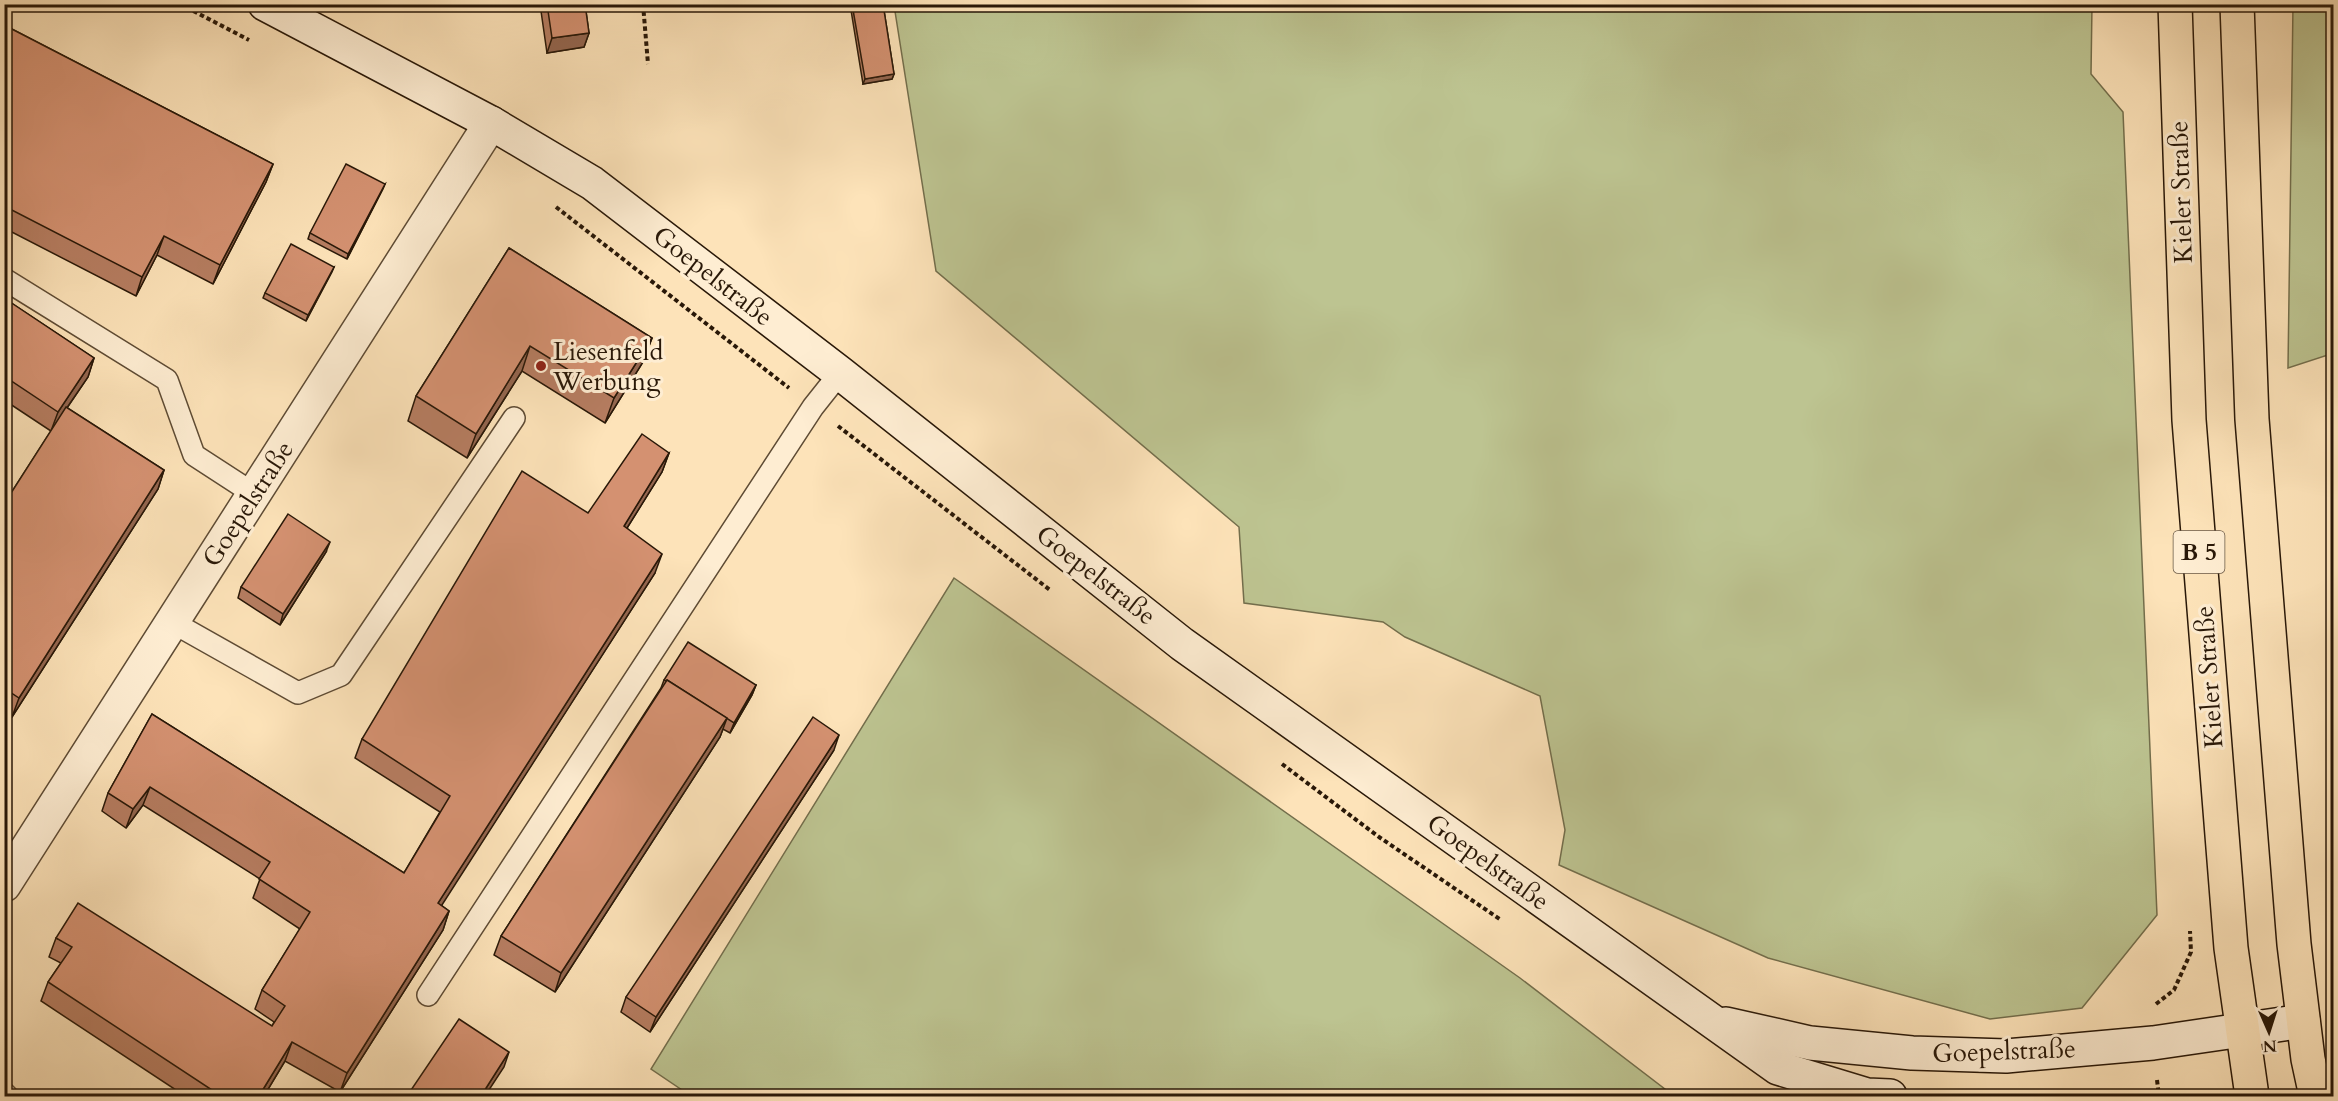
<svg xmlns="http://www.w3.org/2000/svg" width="2338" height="1101" viewBox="0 0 2338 1101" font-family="Cardo,serif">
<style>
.green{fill:#bdc491;stroke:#736e4c;stroke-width:1.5}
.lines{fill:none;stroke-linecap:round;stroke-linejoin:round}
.lane-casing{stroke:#5e4b34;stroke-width:24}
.street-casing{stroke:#5e4b34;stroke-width:36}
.secondary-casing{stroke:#291808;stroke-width:36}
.primary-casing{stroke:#291808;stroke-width:36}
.path{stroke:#291808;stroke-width:4;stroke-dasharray:4.5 3;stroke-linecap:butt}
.lane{stroke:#feedd2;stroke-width:21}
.street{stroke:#feedd2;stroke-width:33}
.secondary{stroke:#feedd2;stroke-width:33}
.primary{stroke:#fde3b9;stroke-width:33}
.wall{fill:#b67d61;stroke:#291808;stroke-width:1.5}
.shaded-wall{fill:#94664f;stroke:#291808;stroke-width:1.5}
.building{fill:#d49171;stroke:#291808;stroke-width:1.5}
.poi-dot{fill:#8f2418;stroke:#feedd2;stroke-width:2}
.labels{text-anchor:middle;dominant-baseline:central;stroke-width:6;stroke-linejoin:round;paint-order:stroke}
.shield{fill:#feedd2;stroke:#695845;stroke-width:1.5}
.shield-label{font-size:24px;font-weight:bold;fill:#291808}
.street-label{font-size:26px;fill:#291808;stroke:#feedd2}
.poi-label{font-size:26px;fill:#291808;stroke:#feedd2;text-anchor:start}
</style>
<rect width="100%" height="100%" fill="#fde3b9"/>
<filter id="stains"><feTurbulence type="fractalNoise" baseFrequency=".00333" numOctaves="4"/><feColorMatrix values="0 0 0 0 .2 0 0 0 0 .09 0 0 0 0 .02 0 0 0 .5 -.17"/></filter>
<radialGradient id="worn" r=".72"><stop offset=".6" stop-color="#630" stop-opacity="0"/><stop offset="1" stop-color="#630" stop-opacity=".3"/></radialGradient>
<g class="green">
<polygon points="894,5 2092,5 2091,74 2123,112 2157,915 2082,1008 1990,1019 1768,958 1559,865 1565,830 1540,696 1405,637 1383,622 1244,603 1239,527 936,271"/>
<polygon points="2293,5 2333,5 2334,353 2288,368"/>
<polygon points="954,578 1520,978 1674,1096 691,1096 651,1069"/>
</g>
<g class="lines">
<g class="lane-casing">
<g id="lane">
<polyline points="4,279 167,380 194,455 254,494"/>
<polyline points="172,622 298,693 341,675 514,418"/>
<polyline points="428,995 813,407 840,373"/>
<polyline points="4,1093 7,1096"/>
</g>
</g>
<g class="street-casing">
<polyline id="street" points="4,885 491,123"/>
</g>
<g class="secondary-casing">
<g id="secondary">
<polyline points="265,4 491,123 592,183 840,373 1182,644 1778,1068 1867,1095 1890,1096"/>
<polyline points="1726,1024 1810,1043 1912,1053 2006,1056 2153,1043 2303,1021"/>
</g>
</g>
<g class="primary-casing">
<g id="primary">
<polyline points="2175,4 2189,420 2231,948 2252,1096"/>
<polyline points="2237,4 2252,419 2294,944 2308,1059 2316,1096"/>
</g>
</g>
<g class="path">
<polyline points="180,4 249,40"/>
<polyline points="643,4 648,64"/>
<polyline points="556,207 789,388"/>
<polyline points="838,426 1050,590"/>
<polyline points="1282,764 1379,837 1501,920"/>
<polyline points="2156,1004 2174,990 2191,952 2190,931"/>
<polyline points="2157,1080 2159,1096"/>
</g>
<use href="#lane" class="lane"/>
<use href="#street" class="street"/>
<use href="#secondary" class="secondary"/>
<use href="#primary" class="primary"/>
</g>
<g class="wall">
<polygon points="540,4 585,4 589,33 584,47 547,53"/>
<polygon points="850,4 883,4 894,74 892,79 863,84"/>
<polygon points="4,25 273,164 266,182 213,284 157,255 136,296 4,228"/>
<polygon points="385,184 347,259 308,239 310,233"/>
<polygon points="509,248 652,338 643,362 605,423 522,371 467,458 408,421 416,396"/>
<polygon points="334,267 306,321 263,298 265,293"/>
<polygon points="4,298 94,358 88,377 67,408 164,470 158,489 12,717 4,712 4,504 51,431 4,400"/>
<polygon points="669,453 662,472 627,528 655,573 441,905 449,911 443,930 340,1092 285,1061 264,1096 185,1096 41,1001 48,982 61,963 49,957 56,938 272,1026 274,1022 255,1009 262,990 300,929 253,898 260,879 143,805 126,828 102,811 108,793 152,714 404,873 440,812 355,758 362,739 588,513"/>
<polygon points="326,552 280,625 238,598 241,587"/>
<polygon points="664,680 756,685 752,695 730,733 723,729 720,737 555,992 494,955 501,936 661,688"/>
<polygon points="834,750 650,1032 621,1012 626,997"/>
</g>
<g class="shaded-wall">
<polygon points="589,33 584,47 547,53 552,38"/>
<polygon points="894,74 892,79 863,84 865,79"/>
<polygon points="273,164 266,182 213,284 220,265"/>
<polygon points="385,184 383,189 347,259 348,254"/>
<polygon points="164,236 157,255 136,296 142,277"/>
<polygon points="334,267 332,272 306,321 308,315"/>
<polygon points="652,338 643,362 605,423 614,398"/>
<polygon points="530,346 522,371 467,458 476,434"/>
<polygon points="94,358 88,377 51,431 58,412"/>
<polygon points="669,453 662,472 617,544 624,526"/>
<polygon points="164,470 158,489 12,717 19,698"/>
<polygon points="330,542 326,552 280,625 283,614"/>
<polygon points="662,554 655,573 431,922 438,903"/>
<polygon points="756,685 752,695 730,733 734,723"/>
<polygon points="727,718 720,737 555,992 561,973"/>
<polygon points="839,735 834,750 650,1032 656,1017"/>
<polygon points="150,787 143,805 126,828 133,809"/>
<polygon points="449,911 443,930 340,1092 347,1073"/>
<polygon points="292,1042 285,1061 264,1096 259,1096"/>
<polygon points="509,1052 504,1067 485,1096 481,1096"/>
</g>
<g class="building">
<polygon points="547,4 585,4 589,33 552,38"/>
<polygon points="852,4 883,4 894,74 865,79"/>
<polygon points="4,25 273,164 220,265 164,236 142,277 4,206"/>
<polygon points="346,164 385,184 348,254 310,233"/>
<polygon points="291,244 334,267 308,315 265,293"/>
<polygon points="509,248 652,338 614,398 530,346 476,434 416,396"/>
<polygon points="4,298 94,358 58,412 4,376"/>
<polygon points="66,407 164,470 19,698 4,688 4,504"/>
<polygon points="642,434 669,453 624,526 662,554 438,903 449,911 347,1073 292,1042 259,1096 221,1096 48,982 72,947 56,938 78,903 272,1026 285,1006 262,990 310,912 259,879 270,862 150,787 133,809 108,793 152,714 404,873 450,796 362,739 522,471 588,513"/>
<polygon points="288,514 330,542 283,614 241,587"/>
<polygon points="688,642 756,685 734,723 667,680 666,681 664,680"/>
<polygon points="667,680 727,718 561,973 501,936"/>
<polygon points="813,717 839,735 656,1017 626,997"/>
<polygon points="459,1019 509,1052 481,1096 407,1096"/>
</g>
<circle class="poi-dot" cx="541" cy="366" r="6"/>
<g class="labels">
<rect class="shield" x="2173.5" y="531" width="51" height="42" rx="4.5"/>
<g class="shield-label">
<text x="2199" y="552">B 5</text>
</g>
<g class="street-label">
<text transform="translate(2181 192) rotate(-92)">Kieler Straße</text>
<text transform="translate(713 276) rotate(38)">Goepelstraße</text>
<text transform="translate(248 504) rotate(-57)">Goepelstraße</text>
<text transform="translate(1096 575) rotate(38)">Goepelstraße</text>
<text transform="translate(2209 677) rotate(-94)">Kieler Straße</text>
<text transform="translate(1488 862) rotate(36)">Goepelstraße</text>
<text transform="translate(2004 1051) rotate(-2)">Goepelstraße</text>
</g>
<g class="poi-label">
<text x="553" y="351">Liesenfeld<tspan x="553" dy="30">Werbung</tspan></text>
</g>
</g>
<rect width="2338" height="1101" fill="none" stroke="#fde3b9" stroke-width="24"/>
<rect x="6" y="6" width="2326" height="1089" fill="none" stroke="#291808" stroke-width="3"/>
<rect x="12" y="12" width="2314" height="1077" fill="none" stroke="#291808" stroke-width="1.5"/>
<g transform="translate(2269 1032) rotate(177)" stroke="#feedd2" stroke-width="4.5" paint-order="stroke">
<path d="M0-4.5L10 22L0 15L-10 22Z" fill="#291808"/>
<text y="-9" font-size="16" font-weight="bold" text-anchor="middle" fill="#291808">N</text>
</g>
<rect width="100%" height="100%" filter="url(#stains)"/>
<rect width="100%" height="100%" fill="url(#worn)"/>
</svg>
